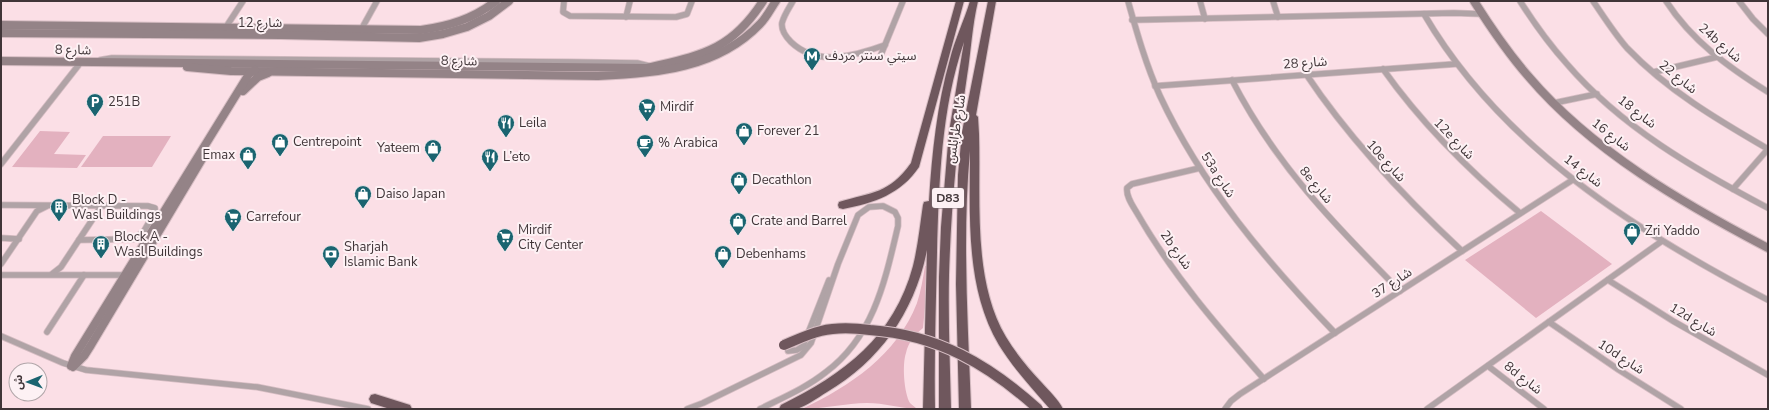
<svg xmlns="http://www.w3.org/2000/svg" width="1769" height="410" viewBox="0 0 1769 410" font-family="'Nunito Sans','Noto Sans Arabic',sans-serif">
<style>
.green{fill:#e3b1bf}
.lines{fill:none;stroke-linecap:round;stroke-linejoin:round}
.street-casing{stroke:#d6bdc3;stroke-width:7}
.secondary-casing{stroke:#d6bdc3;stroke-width:10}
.highway-casing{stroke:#d6bdc3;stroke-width:2}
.street{stroke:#b0a3a6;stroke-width:5.5}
.secondary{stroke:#948387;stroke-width:8}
.highway{fill:#6f575d;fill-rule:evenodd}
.highway-bridge-casing{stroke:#d6bdc3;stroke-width:12;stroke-linecap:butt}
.highway-bridge{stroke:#6f575d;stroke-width:10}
.labels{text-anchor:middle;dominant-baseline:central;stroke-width:4;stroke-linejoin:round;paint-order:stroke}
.shield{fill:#fdf1f4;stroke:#796d70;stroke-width:1}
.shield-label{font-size:12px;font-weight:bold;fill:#403538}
.street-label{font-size:13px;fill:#403538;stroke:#fdf1f4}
.poi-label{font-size:13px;fill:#403538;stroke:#fdf1f4;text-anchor:start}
</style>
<rect width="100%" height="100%" fill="#fbdfe6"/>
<g class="green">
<polygon points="40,131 70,132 54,154 86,155 77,168 12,167"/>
<polygon points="103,136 171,136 152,167 81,167"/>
<polygon points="1541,211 1612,264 1536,318 1465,260"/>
<path d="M925 266H929L923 328C915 334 908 343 906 353 902 364 904 393 910 403 912 405 915 407 917 409 900 408 884 403 867 403 846 403 824 409 802 409 850 386 897 355 917 303 921 291 923 278 925 266Z"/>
</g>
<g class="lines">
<g class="street-casing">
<g id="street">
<polyline points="564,1 563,12 570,16 676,17 687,14 692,1"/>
<path d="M793 1C789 8 784 15 782 23 781 31 786 37 791 42 817 67 855 56 885 45"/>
<path d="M1128 1C1137 33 1146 65 1160 96 1202 186 1267 262 1335 333"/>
<polyline points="1200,1 1205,19"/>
<polyline points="1273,1 1278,17"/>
<path d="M1520 1C1534 23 1549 44 1567 64 1621 127 1696 170 1768 208"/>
<path d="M1593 1C1604 17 1614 33 1627 48 1667 90 1718 120 1768 149L1733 189"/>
<path d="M1666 1C1692 41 1728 67 1768 92"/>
<polyline points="1739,1 1753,19 1768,34"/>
<path d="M1424 14C1501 146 1635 231 1768 300"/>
<polyline points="626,17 630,1"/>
<polyline points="1132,20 1454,13 1482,14"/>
<polyline points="226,27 243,1"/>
<polyline points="362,28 377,1"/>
<polyline points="880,57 903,1"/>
<polyline points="100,60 112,58 571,62 637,63 649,66"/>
<path d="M1383 69C1422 124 1468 170 1520 213"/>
<polyline points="1654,72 1717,57"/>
<path d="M1306 74C1350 140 1404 197 1462 251"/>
<path d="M1232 80C1275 164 1334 224 1400 291"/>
<polyline points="1155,86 1456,64"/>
<polyline points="1554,103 1597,94"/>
<polyline points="1,164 81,62"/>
<path d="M1200 168 1132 184 1127 188C1126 197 1133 206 1137 213 1172 274 1218 327 1264 379"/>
<polyline points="1,205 148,206 155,208 155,212 144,231 134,239 79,240"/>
<polyline points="1,238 19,239"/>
<polyline points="1,264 37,211 47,206"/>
<polyline points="52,274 61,267 102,205"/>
<polyline points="1,275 123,275"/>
<polyline points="1608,280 1673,321 1768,375"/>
<polyline points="1549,322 1619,370 1681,409"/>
<polyline points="47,332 84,275"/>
<polyline points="1,336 63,363 86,370 257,387 368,409"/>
<polyline points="788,351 797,350 803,346 829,280"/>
<polyline points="1488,366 1544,409"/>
<path d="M687 409 703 403 801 355 811 343 838 264 858 215 869 207 883 206 895 212 898 218V226C885 281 874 336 826 372 806 388 782 398 760 409"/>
<polyline points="1225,409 1231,401 1240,394 1574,179"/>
<polyline points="1427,409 1662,241"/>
</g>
</g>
<g class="secondary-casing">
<g id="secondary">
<path d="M1474 1C1491 28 1508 53 1529 77 1592 151 1684 204 1768 248"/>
<path d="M1 25 421 30C449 26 473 19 496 1"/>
<polyline points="1,33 281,35 419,38 443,34 467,27 489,16 509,1"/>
<path d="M1 61 647 68C701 55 731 51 763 1"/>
<path d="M187 67 231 71 598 76C656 74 718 68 760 24 767 17 771 8 776 1"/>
<polyline points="243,91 258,77 268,73"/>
<polyline points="71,366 75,356 244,82 249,74 255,70"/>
<polyline points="73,367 84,356 91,345 202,159"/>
</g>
</g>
<g class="highway-casing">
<g id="highway">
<path d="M956 1H964L919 167C901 194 874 203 843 209L839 208 838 205 839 202C872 192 889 194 911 163Z"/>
<path d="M970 1H978C972 26 971 51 967 76 957 142 951 208 949 275 948 320 950 365 951 409H939V277L941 227 949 132 964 42C941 109 939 182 937 252 936 304 934 356 935 409H923L927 250C915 311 880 361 827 392 817 398 808 405 797 409 792 410 785 409 779 409L781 405C844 374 894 337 913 266 918 246 920 225 923 205L924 202 929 201C932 153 937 105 950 59 955 39 964 21 970 1Z"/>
<path d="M988 1H996L976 115 978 117 979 134C981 199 972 280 1006 337 1016 354 1029 369 1042 383 1049 391 1058 399 1063 409H1050C1032 388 1013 368 999 345 965 288 970 215 970 151 962 237 968 323 971 409H959L956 284 958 175 962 132Z"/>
<polygon points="375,394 410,405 412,409 390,409 371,403 369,399 371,395"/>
</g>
</g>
<use href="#street" class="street"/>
<use href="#secondary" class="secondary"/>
<use href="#highway" class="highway"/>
<g class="highway-bridge-casing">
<path id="highway-bridge" d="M784 345C796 340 808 334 821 331 837 327 854 328 870 330 938 335 988 364 1038 409"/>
</g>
<use href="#highway-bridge" class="highway-bridge"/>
</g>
<defs>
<g id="metro-pin" transform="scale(0.9)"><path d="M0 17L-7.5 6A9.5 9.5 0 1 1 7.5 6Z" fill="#1a6470" stroke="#fdf1f4"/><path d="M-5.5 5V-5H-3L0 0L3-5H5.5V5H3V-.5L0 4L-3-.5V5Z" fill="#fff"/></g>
<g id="parking-pin" transform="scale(0.9)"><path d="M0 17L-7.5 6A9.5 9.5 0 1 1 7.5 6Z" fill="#1a6470" stroke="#fdf1f4"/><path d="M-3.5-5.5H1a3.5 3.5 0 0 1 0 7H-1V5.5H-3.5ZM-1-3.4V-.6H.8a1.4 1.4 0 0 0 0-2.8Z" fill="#fff"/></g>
<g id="supermarket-pin" transform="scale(0.9)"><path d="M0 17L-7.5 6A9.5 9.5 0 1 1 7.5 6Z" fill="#1a6470" stroke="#fdf1f4"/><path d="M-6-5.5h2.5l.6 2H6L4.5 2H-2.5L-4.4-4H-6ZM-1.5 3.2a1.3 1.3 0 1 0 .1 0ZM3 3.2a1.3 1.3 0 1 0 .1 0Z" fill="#fff"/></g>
<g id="restaurant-pin" transform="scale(0.9)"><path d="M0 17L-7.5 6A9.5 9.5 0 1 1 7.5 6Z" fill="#1a6470" stroke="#fdf1f4"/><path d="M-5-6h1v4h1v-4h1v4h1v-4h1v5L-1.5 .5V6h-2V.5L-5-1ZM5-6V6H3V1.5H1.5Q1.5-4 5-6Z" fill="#fff"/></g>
<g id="shop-pin" transform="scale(0.9)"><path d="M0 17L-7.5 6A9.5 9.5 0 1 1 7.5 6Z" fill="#1a6470" stroke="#fdf1f4"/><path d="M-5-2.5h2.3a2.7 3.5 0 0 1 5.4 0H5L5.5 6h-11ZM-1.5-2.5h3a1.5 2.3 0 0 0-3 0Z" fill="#fff"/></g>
<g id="cafe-pin" transform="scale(0.9)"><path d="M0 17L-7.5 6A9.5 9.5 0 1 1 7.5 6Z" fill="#1a6470" stroke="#fdf1f4"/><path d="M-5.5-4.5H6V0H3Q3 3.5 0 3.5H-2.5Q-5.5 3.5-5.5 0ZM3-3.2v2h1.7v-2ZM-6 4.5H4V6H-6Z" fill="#fff"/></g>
<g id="building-pin" transform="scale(0.9)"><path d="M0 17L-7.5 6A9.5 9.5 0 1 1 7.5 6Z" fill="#1a6470" stroke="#fdf1f4"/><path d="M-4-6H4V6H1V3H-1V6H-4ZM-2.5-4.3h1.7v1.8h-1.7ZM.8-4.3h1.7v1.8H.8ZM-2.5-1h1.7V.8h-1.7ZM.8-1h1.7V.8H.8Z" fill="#fff"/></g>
<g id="bank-pin" transform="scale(0.9)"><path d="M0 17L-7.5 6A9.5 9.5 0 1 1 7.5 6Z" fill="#1a6470" stroke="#fdf1f4"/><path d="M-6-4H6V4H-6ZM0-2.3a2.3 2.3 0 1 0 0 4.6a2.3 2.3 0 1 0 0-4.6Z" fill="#fff"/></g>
</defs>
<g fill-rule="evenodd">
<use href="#metro-pin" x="812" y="56"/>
<use href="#parking-pin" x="95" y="102"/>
<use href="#supermarket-pin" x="647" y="107"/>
<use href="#restaurant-pin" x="506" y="123"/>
<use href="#shop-pin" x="744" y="131"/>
<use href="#shop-pin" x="280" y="142"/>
<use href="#cafe-pin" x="645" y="143"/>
<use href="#shop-pin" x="433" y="148"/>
<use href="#shop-pin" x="248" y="155"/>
<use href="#restaurant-pin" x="490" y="157"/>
<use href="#shop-pin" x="739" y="180"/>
<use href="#shop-pin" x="363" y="194"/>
<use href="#building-pin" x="59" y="207"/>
<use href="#supermarket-pin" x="233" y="217"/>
<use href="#shop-pin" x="738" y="221"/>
<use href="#shop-pin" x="1632" y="231"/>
<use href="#supermarket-pin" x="505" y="237"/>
<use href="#building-pin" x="101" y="244"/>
<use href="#bank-pin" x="331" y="254"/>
<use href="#shop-pin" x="723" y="254"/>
</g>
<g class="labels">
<rect class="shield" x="932" y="188" width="32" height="20" rx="3"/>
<g class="shield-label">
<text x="948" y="198">D83</text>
</g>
<g class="street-label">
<text x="260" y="23">شارع 12</text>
<text transform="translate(1720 43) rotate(41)">24b شارع</text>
<text transform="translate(73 50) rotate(1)">شارع 8</text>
<text transform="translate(459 61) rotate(1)">شارع 8</text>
<text transform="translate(1305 63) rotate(-4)">شارع 28</text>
<text transform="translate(1678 77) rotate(39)">شارع 22</text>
<text transform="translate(1637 112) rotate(38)">شارع 18</text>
<text transform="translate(956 129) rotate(-81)">شارع طرابلس</text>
<text transform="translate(1611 135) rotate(38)">شارع 16</text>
<text transform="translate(1454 139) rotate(46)">12e شارع</text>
<text transform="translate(1386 161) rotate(48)">10e شارع</text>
<text transform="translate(1583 171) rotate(38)">شارع 14</text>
<text transform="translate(1218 175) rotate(57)">53a شارع</text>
<text transform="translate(1316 185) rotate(50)">8e شارع</text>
<text transform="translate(1176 250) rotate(55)">2b شارع</text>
<text transform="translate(1392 283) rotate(-33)">شارع 37</text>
<text transform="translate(1693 320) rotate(31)">12d شارع</text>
<text transform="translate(1621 357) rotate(33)">10d شارع</text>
<text transform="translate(1523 378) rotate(38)">8d شارع</text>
</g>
<g class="poi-label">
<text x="825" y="56">سيتي سنتر مردف</text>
<text x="108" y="102">251B</text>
<text x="660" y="107">Mirdif</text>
<text x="519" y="123">Leila</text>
<text x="757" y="131">Forever 21</text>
<text x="293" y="142">Centrepoint</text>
<text x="658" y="143">% Arabica</text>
<text x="420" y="148" text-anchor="end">Yateem</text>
<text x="235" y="155" text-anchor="end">Emax</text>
<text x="503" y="157">L’eto</text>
<text x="752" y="180">Decathlon</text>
<text x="376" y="194">Daiso Japan</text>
<text x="72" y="200">Block D -<tspan x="72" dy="15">Wasl Buildings</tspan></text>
<text x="246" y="217">Carrefour</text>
<text x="751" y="221">Crate and Barrel</text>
<text x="518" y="230">Mirdif<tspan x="518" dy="15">City Center</tspan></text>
<text x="1645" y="231">Zri Yaddo</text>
<text x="114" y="237">Block A -<tspan x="114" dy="15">Wasl Buildings</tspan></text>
<text x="344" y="247">Sharjah<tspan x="344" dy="15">Islamic Bank</tspan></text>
<text x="736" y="254">Debenhams</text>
</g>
</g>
<rect width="1769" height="410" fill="none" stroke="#403538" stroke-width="4"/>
<g transform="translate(28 382) rotate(269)"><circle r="19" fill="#fdf1f4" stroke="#b1a6a9"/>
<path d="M0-3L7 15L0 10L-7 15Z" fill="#1a6470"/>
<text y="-6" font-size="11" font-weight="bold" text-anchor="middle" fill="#403538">ش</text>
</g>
</svg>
